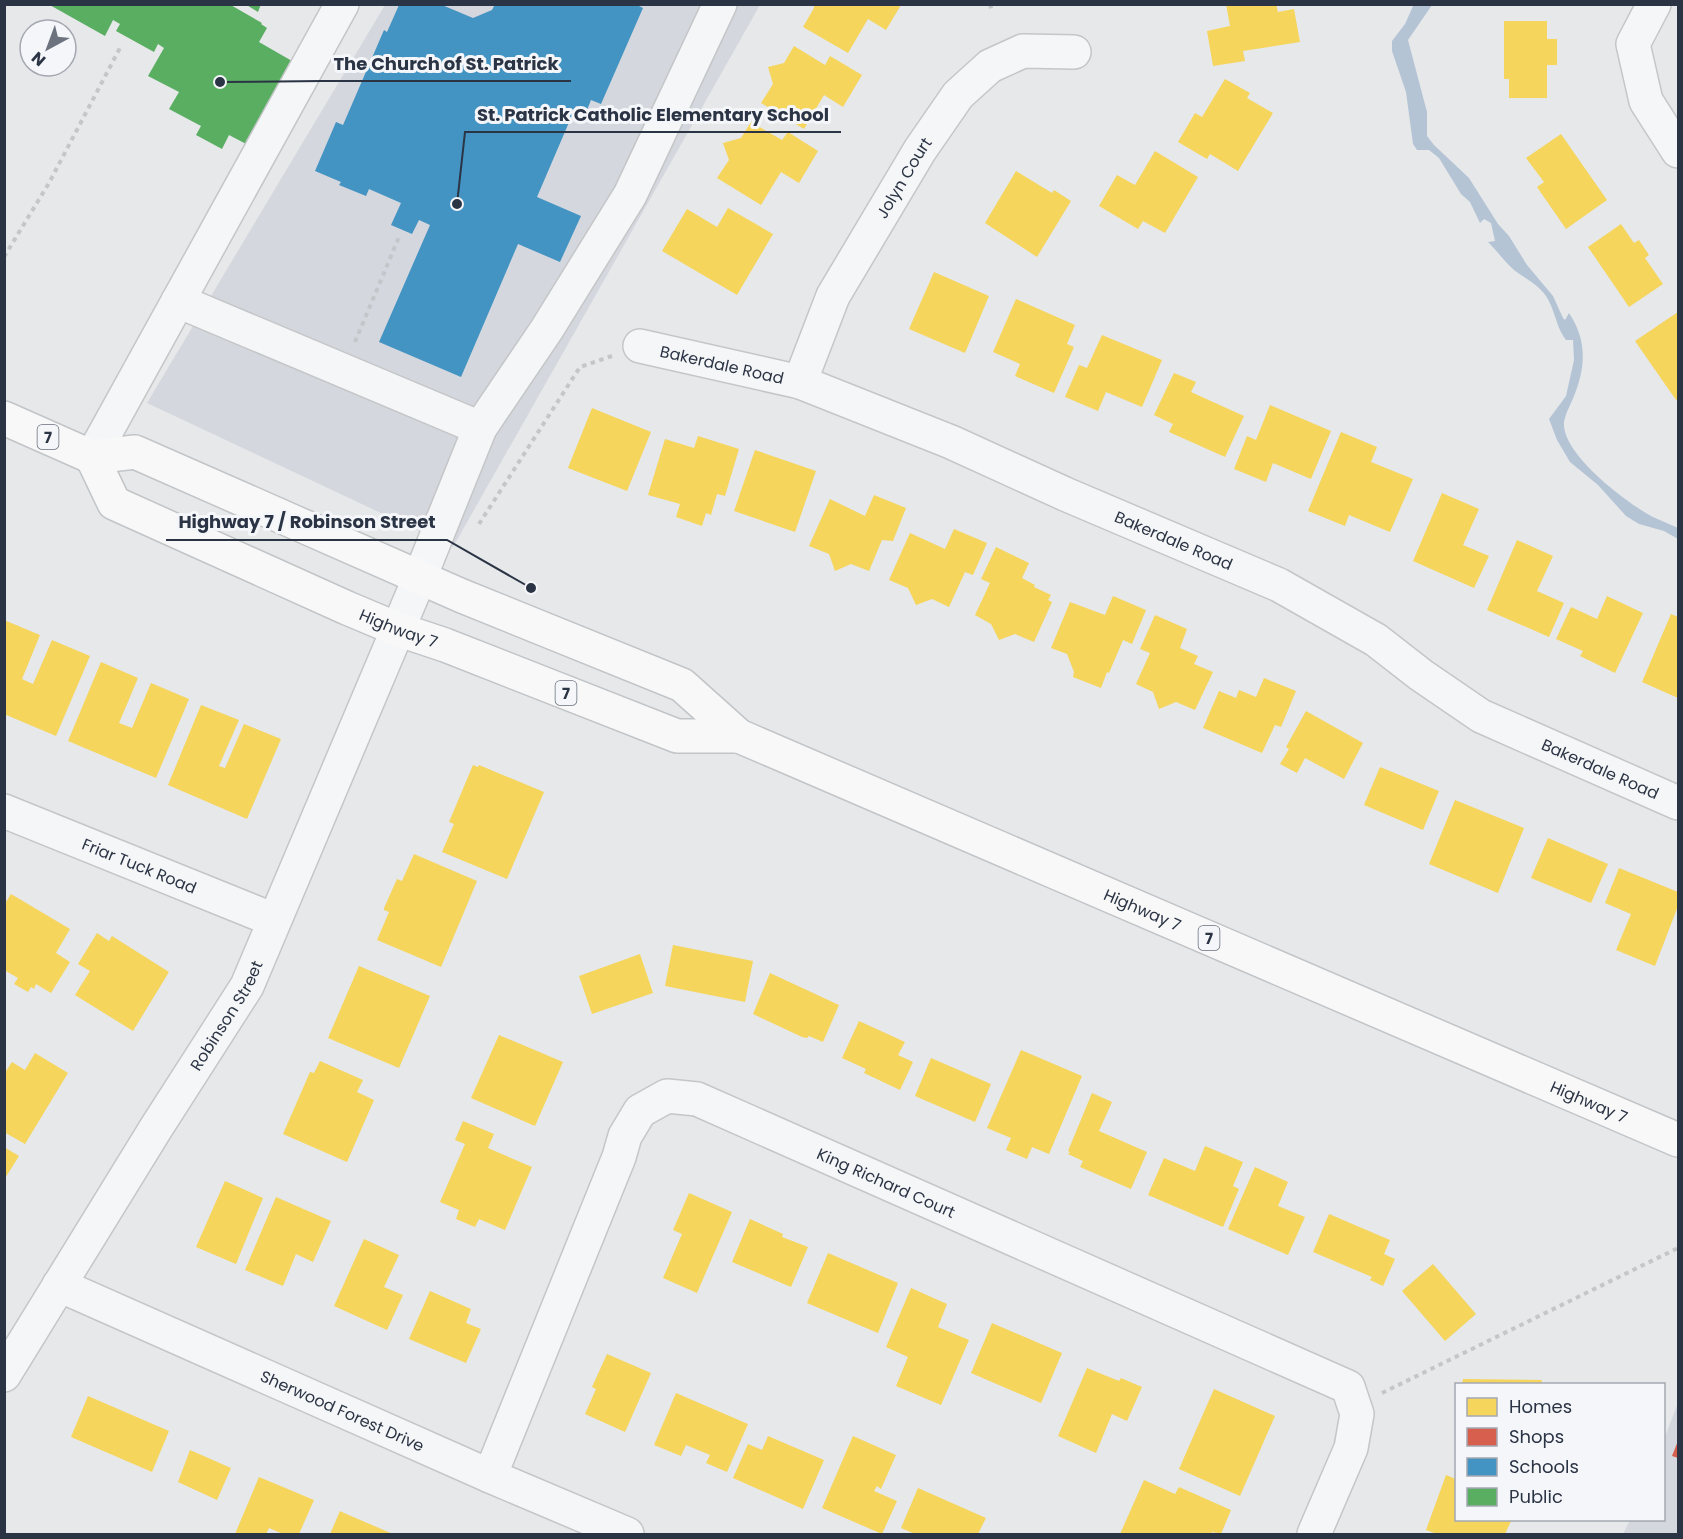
<svg xmlns="http://www.w3.org/2000/svg" width="1683" height="1539" viewBox="0 0 1683 1539" font-family="Poppins,sans-serif">
<style>
.built{fill:#d4d7dd}
.water{fill:#b4c4d5}
.homes{fill:#f6d55c}
.shops{fill:#d6604d}
.schools{fill:#4393c3}
.public{fill:#5aae61}
.lines{fill:none;stroke-linecap:round;stroke-linejoin:round}
.minor-casing{stroke:#c4c6c8;stroke-width:36}
.major-casing{stroke:#c2c5c8;stroke-width:36}
.path{stroke:#c5c6ca;stroke-width:4;stroke-dasharray:4.5 4.5;stroke-linecap:butt}
.minor{stroke:#f5f6f7;stroke-width:33}
.major{stroke:#f8f8f8;stroke-width:33}
.labels{text-anchor:middle;dominant-baseline:central;stroke-width:6;stroke-linejoin:round;paint-order:stroke}
.shield{fill:#f4f6f9;stroke:#676e7b;stroke-width:1.5}
.shield-label{font-size:15px;font-weight:bold;fill:#2b3445}
.street-label{font-size:16px;fill:#2b3445;stroke:#f4f6f9}
.leader{fill:none;stroke:#2b3445;stroke-width:2}
.callout-dot{fill:#2b3445;stroke:#f4f6f9;stroke-width:2}
.callout-label{font-size:18px;text-anchor:middle;font-weight:bold;fill:#2b3445;stroke:#f4f6f9;stroke-width:6;stroke-linejoin:round;paint-order:stroke}
</style>
<rect width="100%" height="100%" fill="#e6e8ea"/>
<g class="built">
<polygon points="385,5 760,5 453,547 147,403"/>
<polygon points="1678,1403 1678,1534 1623,1534 1630,1520 1664,1520 1664,1439"/>
</g>
<path class="water" d="M1414 4 1432 5 1408 40 1427 112V136L1434 145 1469 178 1498 224 1509 236 1527 265 1553 296 1563 318 1565 320 1569 313C1587 340 1586 366 1574 396 1571 404 1565 414 1564 422 1561 454 1628 504 1653 517 1661 521 1670 524 1678 528V539L1664 531 1639 524 1626 516 1598 485 1570 462 1557 440 1549 419 1566 396 1574 360 1573 340H1566C1554 324 1555 304 1541 290 1533 282 1523 277 1514 270 1505 262 1497 251 1488 242L1495 241 1491 223 1484 219 1480 223 1470 202 1461 194 1439 158 1429 150H1417L1413 144 1406 92 1392 51V41L1405 24Z"/>
<g class="homes">
<polygon points="1226,4 1276,4 1278,12 1294,9 1300,42 1243,51 1245,61 1213,66 1207,31 1230,26"/>
<polygon points="814,5 901,5 886,30 868,19 848,53 803,27 814,8"/>
<polygon points="1504,21 1547,21 1547,39 1557,39 1557,65 1547,65 1547,98 1509,98 1509,79 1504,79"/>
<polygon points="794,46 825,65 830,56 862,75 843,107 824,95 804,129 761,103 773,84 768,67 784,63"/>
<polygon points="1225,79 1250,93 1247,98 1273,113 1238,171 1210,154 1207,159 1178,142 1195,113 1202,117"/>
<polygon points="751,122 782,140 788,132 818,151 799,183 781,172 761,205 717,178 729,160 723,143 741,138"/>
<polygon points="1561,134 1607,200 1566,229 1537,187 1544,182 1526,158"/>
<polygon points="1155,151 1198,177 1165,233 1143,221 1138,229 1099,206 1117,175 1135,185"/>
<polygon points="1016,171 1052,193 1054,190 1071,201 1037,257 985,223"/>
<polygon points="728,208 773,234 737,295 662,251 687,209 717,227"/>
<polygon points="1621,224 1634,243 1639,240 1649,255 1645,258 1663,284 1629,307 1588,247"/>
<polygon points="934,272 989,296 965,353 909,329"/>
<polygon points="1016,299 1075,325 1067,344 1074,347 1054,393 1015,376 1020,364 993,352"/>
<polygon points="1678,312 1678,399 1676,400 1635,341"/>
<polygon points="1102,335 1162,360 1142,407 1106,392 1098,411 1065,397 1079,365 1087,368"/>
<polygon points="1174,373 1196,382 1191,392 1244,416 1225,457 1169,432 1173,424 1154,415"/>
<polygon points="1270,405 1331,431 1311,479 1273,463 1266,482 1234,469 1247,436 1256,440"/>
<polygon points="592,408 651,432 627,491 568,468"/>
<polygon points="1341,432 1377,447 1371,462 1413,479 1390,532 1349,515 1345,526 1308,511"/>
<polygon points="698,436 739,449 725,496 717,494 711,515 706,513 702,526 676,517 680,504 648,495 665,439 694,448"/>
<polygon points="755,450 816,471 795,532 734,511"/>
<polygon points="1442,493 1479,509 1463,545 1489,556 1474,588 1413,561"/>
<polygon points="874,495 906,508 893,541 882,540 869,571 851,564 835,571 829,554 809,546 830,499 865,516"/>
<polygon points="954,529 987,543 973,575 965,572 949,607 932,599 916,605 908,588 889,580 910,533 945,549"/>
<polygon points="1517,540 1553,556 1537,591 1564,603 1549,637 1487,610"/>
<polygon points="996,547 1029,563 1022,578 1035,585 1034,587 1051,595 1048,600 1052,602 1034,642 1015,634 999,640 991,624 975,615 990,583 981,579"/>
<polygon points="1113,596 1146,610 1132,644 1123,640 1109,673 1107,672 1101,688 1073,677 1074,672 1067,654 1051,648 1070,602 1105,615"/>
<polygon points="1607,596 1643,613 1615,673 1580,656 1583,651 1556,639 1571,607 1597,619"/>
<polygon points="1671,614 1678,617 1678,698 1642,682"/>
<polygon points="1155,615 1187,629 1180,648 1198,656 1194,664 1213,672 1195,710 1176,702 1159,709 1153,692 1136,684 1150,653 1140,649"/>
<polygon points="4,620 40,635 22,679 33,684 52,640 90,656 56,736 4,714"/>
<polygon points="101,662 138,678 119,723 132,728 151,683 189,699 156,778 68,741"/>
<polygon points="1264,678 1296,691 1281,727 1275,725 1262,753 1203,728 1219,691 1236,698 1239,690 1256,697"/>
<polygon points="201,705 239,720 219,766 225,768 244,724 281,739 247,819 168,785"/>
<polygon points="1306,711 1363,743 1344,779 1305,758 1297,773 1280,764 1289,749 1286,747"/>
<polygon points="473,765 478,767 479,765 544,792 507,879 442,852 454,824 449,822"/>
<polygon points="1380,767 1439,791 1423,830 1364,805"/>
<polygon points="1455,800 1524,828 1498,893 1429,864"/>
<polygon points="1548,838 1608,864 1591,903 1531,878"/>
<polygon points="414,854 477,881 441,967 377,940 389,912 384,910 384,908 397,879 402,881"/>
<polygon points="1619,868 1678,892 1678,906 1655,966 1616,950 1631,914 1605,903"/>
<polygon points="11,894 70,929 56,953 70,962 51,993 36,984 34,989 31,987 28,992 14,984 18,978 4,970 4,905"/>
<polygon points="97,933 109,941 112,936 169,972 133,1031 75,995 90,971 78,964"/>
<polygon points="673,945 753,961 745,1002 665,986"/>
<polygon points="640,954 653,993 592,1014 579,976"/>
<polygon points="359,966 430,996 399,1068 328,1038"/>
<polygon points="770,973 839,1005 823,1042 809,1036 807,1038 802,1037 753,1014"/>
<polygon points="859,1021 905,1042 898,1055 913,1062 900,1090 864,1073 866,1069 842,1058"/>
<polygon points="499,1035 563,1062 535,1126 471,1098"/>
<polygon points="1021,1050 1082,1076 1049,1154 1032,1147 1027,1159 1006,1150 1011,1138 987,1128"/>
<polygon points="35,1053 68,1073 25,1144 4,1132 4,1074 12,1062 25,1070"/>
<polygon points="931,1058 991,1084 975,1122 915,1096"/>
<polygon points="320,1061 363,1080 357,1092 374,1100 347,1162 283,1134 310,1072 314,1073"/>
<polygon points="1092,1093 1112,1102 1099,1131 1147,1152 1131,1189 1080,1167 1083,1161 1068,1154 1070,1152 1068,1151"/>
<polygon points="463,1121 494,1134 488,1148 532,1167 505,1230 479,1219 475,1227 456,1219 459,1210 440,1202 465,1144 455,1140"/>
<polygon points="1205,1146 1243,1162 1233,1186 1239,1189 1223,1227 1148,1195 1164,1158 1195,1171"/>
<polygon points="4,1147 19,1156 4,1180"/>
<polygon points="1255,1167 1288,1182 1278,1206 1305,1217 1288,1255 1228,1229"/>
<polygon points="225,1181 263,1198 236,1264 196,1247"/>
<polygon points="689,1193 732,1212 697,1293 663,1278 682,1234 673,1230"/>
<polygon points="276,1197 331,1221 313,1262 296,1254 283,1286 245,1270"/>
<polygon points="1329,1214 1390,1240 1384,1254 1395,1259 1383,1286 1370,1280 1372,1277 1313,1252"/>
<polygon points="750,1219 783,1234 782,1237 808,1247 791,1287 732,1262"/>
<polygon points="364,1239 399,1255 384,1287 403,1295 387,1330 334,1306"/>
<polygon points="828,1253 898,1283 878,1333 807,1303"/>
<polygon points="1433,1264 1476,1314 1445,1341 1402,1291"/>
<polygon points="911,1288 947,1304 938,1327 969,1340 941,1405 896,1386 908,1357 886,1347"/>
<polygon points="430,1291 471,1309 466,1323 481,1329 466,1363 409,1339"/>
<polygon points="992,1323 1062,1353 1041,1403 971,1373"/>
<polygon points="607,1354 651,1373 625,1432 585,1414 596,1389 592,1387"/>
<polygon points="1087,1368 1119,1381 1121,1378 1142,1387 1127,1421 1112,1414 1096,1453 1058,1436"/>
<polygon points="1463,1379 1542,1380 1541,1384 1462,1384"/>
<polygon points="1214,1389 1275,1416 1240,1496 1179,1469"/>
<polygon points="676,1393 748,1424 727,1472 706,1463 710,1455 686,1445 681,1456 654,1445"/>
<polygon points="88,1396 169,1431 152,1472 71,1437"/>
<polygon points="768,1436 824,1460 803,1509 733,1478 748,1444 762,1450"/>
<polygon points="853,1436 896,1455 881,1489 877,1486 874,1491 897,1501 882,1534 822,1508"/>
<polygon points="190,1450 231,1468 217,1500 178,1482"/>
<polygon points="1446,1475 1456,1479 1456,1520 1509,1520 1511,1521 1505,1534 1437,1534 1426,1530"/>
<polygon points="259,1477 314,1500 299,1534 283,1534 269,1528 266,1534 235,1534"/>
<polygon points="1144,1480 1175,1494 1179,1487 1231,1510 1221,1534 1212,1532 1211,1534 1120,1534"/>
<polygon points="918,1488 986,1518 978,1534 915,1534 901,1528"/>
<polygon points="340,1511 344,1513 393,1534 330,1534"/>
</g>
<polygon class="shops" points="1678,1441 1678,1458 1672,1456"/>
<polygon class="schools" points="495,4 635,4 643,8 601,104 591,100 587,110 576,106 537,197 581,216 560,262 518,244 461,377 379,342 430,225 419,220 412,234 391,225 401,203 369,189 366,196 339,185 341,182 315,171 336,122 343,125 384,30 387,32 399,5 442,5 473,18 492,10"/>
<g class="public">
<polygon points="48,4 229,4 262,23 261,24 267,28 259,42 292,61 250,146 229,135 222,149 196,135 201,126 169,109 179,92 148,76 164,48 158,44 154,52 116,31 120,24 113,20 105,36"/>
<polygon points="245,4 261,4 258,12"/>
</g>
<g class="lines">
<g class="minor-casing">
<g id="minor">
<polyline points="1654,4 1633,44 1646,101 1678,151"/>
<polyline points="178,301 480,428"/>
<path id="s1" d="M640 346 800 382 951 442 1065 494 1279 585 1376 640 1421 675 1481 716 1678 803"/>
<path id="s2" d="M800 382 833 296 920 150 958 95 990 66 1023 51 1074 52"/>
<polyline points="92,457 342,4"/>
<path id="s3" d="M4 811 274 920"/>
<path id="s4" d="M59 1285 490 1476 627 1534"/>
<path id="s5" d="M4 1375 156 1128 247 986 420 577 480 428 547 329 630 195 720 4"/>
<path id="s6" d="M490 1476 619 1157 625 1136 640 1111 667 1096 697 1099 1348 1387 1357 1414 1351 1448 1314 1534"/>
</g>
</g>
<g class="major-casing">
<g id="major">
<path id="s7" d="M4 418 92 457 135 452 462 596 682 685 739 736 1678 1140"/>
<path id="s8" d="M92 457 114 503 347 608 397 629 445 645 677 736H739"/>
</g>
</g>
<g class="path">
<polyline points="990,4 992,12"/>
<polyline points="4,257 49,183 121,46"/>
<polyline points="355,342 399,237"/>
<polyline points="479,524 580,367 612,356"/>
<polyline points="1382,1393 1678,1248"/>
</g>
<use href="#minor" class="minor"/>
<use href="#major" class="major"/>
</g>
<g class="labels">
<g class="shield">
<rect x="37.5" y="425" width="21" height="24" rx="4.5"/>
<rect x="555.5" y="681" width="21" height="24" rx="4.5"/>
<rect x="1198.5" y="926" width="21" height="24" rx="4.5"/>
</g>
<g class="shield-label">
<text x="48" y="437">7</text>
<text x="566" y="693">7</text>
<text x="1209" y="938">7</text>
</g>
<g class="street-label">
<text stroke="none"><textPath href="#s2" startOffset="230">Jolyn Court</textPath></text>
<text stroke="none"><textPath href="#s1" startOffset="84">Bakerdale Road</textPath></text>
<text stroke="none"><textPath href="#s1" startOffset="570">Bakerdale Road</textPath></text>
<text stroke="none"><textPath href="#s8" startOffset="362">Highway 7</textPath></text>
<text stroke="none"><textPath href="#s1" startOffset="1056">Bakerdale Road</textPath></text>
<text stroke="none"><textPath href="#s3" startOffset="146">Friar Tuck Road</textPath></text>
<text stroke="none"><textPath href="#s7" startOffset="1250">Highway 7</textPath></text>
<text stroke="none"><textPath href="#s5" startOffset="423">Robinson Street</textPath></text>
<text stroke="none"><textPath href="#s7" startOffset="1736">Highway 7</textPath></text>
<text stroke="none"><textPath href="#s6" startOffset="663">King Richard Court</textPath></text>
<text stroke="none"><textPath href="#s4" startOffset="310">Sherwood Forest Drive</textPath></text>
</g>
</g>
<path class="leader" d="M220 82L322 81H571M457 204L465 132H841M531 588L447 540H166"/>
<g class="callout-dot">
<circle cx="220" cy="82" r="6"/>
<circle cx="457" cy="204" r="6"/>
<circle cx="531" cy="588" r="6"/>
</g>
<g class="callout-label">
<text x="446" y="70">The Church of St. Patrick</text>
<text x="653" y="121">St. Patrick Catholic Elementary School</text>
<text x="307" y="528">Highway 7 / Robinson Street</text>
</g>
<rect width="1683" height="1539" fill="none" stroke="#2b3445" stroke-width="12"/>
<rect x="1455" y="1383" width="210" height="138" fill="#f4f6f9" stroke="#a4a8b1" stroke-width="1.5"/>
<rect x="1467" y="1398" width="30" height="18" fill="#f6d55c" stroke="#a4a8b1" stroke-width="1.5"/>
<text x="1509" y="1413" font-size="18" fill="#2b3445">Homes</text>
<rect x="1467" y="1428" width="30" height="18" fill="#d6604d" stroke="#a4a8b1" stroke-width="1.5"/>
<text x="1509" y="1443" font-size="18" fill="#2b3445">Shops</text>
<rect x="1467" y="1458" width="30" height="18" fill="#4393c3" stroke="#a4a8b1" stroke-width="1.5"/>
<text x="1509" y="1473" font-size="18" fill="#2b3445">Schools</text>
<rect x="1467" y="1488" width="30" height="18" fill="#5aae61" stroke="#a4a8b1" stroke-width="1.5"/>
<text x="1509" y="1503" font-size="18" fill="#2b3445">Public</text>
<g transform="translate(48 48) rotate(221)"><circle r="28" fill="#f4f6f9" stroke="#a4a8b1" stroke-width="1.5"/>
<path d="M0-4.5L10 22L0 15L-10 22Z" fill="#6c737f"/>
<text y="-9" font-size="16" font-weight="bold" text-anchor="middle" fill="#2b3445">N</text>
</g>
</svg>
